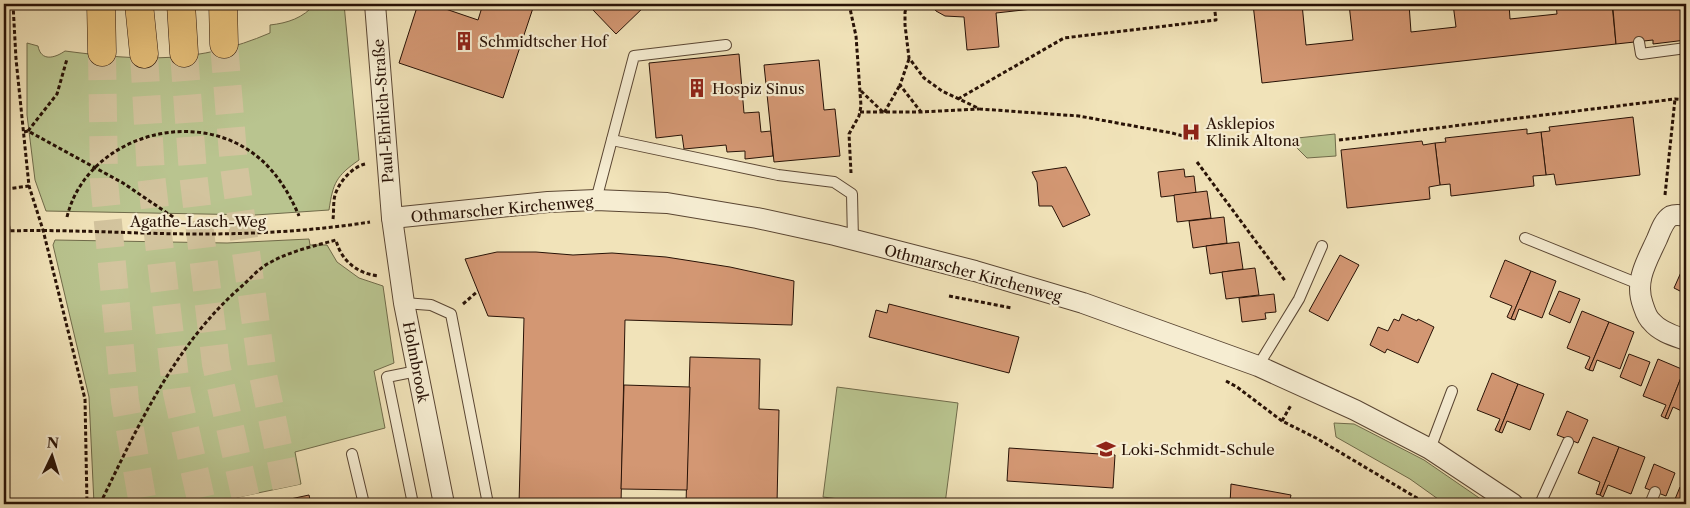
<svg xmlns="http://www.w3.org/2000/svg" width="1690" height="508" viewBox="0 0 1690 508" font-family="'Libre Caslon Text',serif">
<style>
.green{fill:#b9c48f;stroke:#706b4a}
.building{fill:#d39773;stroke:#281206}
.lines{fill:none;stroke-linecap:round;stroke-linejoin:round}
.motorway-tunnel{stroke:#d3c49e;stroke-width:28;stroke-dasharray:28 14;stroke-linecap:butt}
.service-casing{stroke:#5a4633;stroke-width:12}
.minor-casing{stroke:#5a4633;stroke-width:22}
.motorway-casing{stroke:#281206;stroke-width:29}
.path{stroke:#281206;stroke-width:3;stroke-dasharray:4 2.5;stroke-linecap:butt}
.service{stroke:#f6edd2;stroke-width:10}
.minor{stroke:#f6edd2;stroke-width:20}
.motorway{stroke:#e8c27c;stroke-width:28}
.labels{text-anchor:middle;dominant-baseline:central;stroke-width:4.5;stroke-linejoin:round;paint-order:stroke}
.poi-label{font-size:15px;fill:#281206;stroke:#f6edd2;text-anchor:start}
.street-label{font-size:15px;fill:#281206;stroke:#f6edd2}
</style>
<rect width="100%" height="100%" fill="#f1e3b9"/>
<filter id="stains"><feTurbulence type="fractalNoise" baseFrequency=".004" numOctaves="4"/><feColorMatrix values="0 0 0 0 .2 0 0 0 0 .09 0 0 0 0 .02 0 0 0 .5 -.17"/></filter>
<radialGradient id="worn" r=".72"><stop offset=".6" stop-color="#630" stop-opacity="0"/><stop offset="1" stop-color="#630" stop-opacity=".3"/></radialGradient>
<g class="green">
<path d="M315 4H344L359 160C336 176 333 183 329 210L255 215 46 211 35 180 27 115V43L38 46C41 62 55 58 65 51 141 61 198 64 270 33V25C288 23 303 18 315 4Z"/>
<polygon points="1335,134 1336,156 1307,158 1288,139"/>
<polygon points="309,239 310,245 327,245 337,262 359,278 383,286 394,363 374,371 385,428 295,452 301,484 205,504 94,504 89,397 53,245 55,240 227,243"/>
<polygon points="837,387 958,403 945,504 879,504 823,497"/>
<polygon points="1334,423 1354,424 1424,460 1488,504 1445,504 1410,479 1336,437"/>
</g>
<g class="building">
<polygon points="418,4 431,4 478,20 483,4 534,5 503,98 399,63"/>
<polygon points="594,4 647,4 616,34 593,10"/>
<polygon points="931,4 1078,4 996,13 999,47 967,50 964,17 945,16 936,11"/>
<polygon points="1253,4 1302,4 1306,45 1353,40 1349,4 1409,4 1411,32 1456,27 1453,4 1509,4 1510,19 1557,14 1556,4 1612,4 1616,44 1262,83"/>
<polygon points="1649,4 1686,4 1686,40 1653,44 1653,40 1616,44 1613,9 1649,5"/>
<polygon points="739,54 744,113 759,112 761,132 771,131 773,156 745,159 745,151 727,152 726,145 684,149 682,135 656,138 649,63"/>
<polygon points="819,60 824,110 835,109 840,156 774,162 764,65"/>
<polygon points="1633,117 1640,175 1556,185 1554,174 1546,175 1541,132 1550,131 1549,127"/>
<polygon points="1527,129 1527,134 1541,132 1546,175 1533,176 1534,186 1451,196 1450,184 1440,185 1435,143 1446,142 1445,138"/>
<polygon points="1422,141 1423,145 1435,143 1440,185 1429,187 1430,199 1347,208 1341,150"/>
<polygon points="1066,167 1090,215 1063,227 1052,206 1039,206 1037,182 1032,172"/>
<polygon points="1184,169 1185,177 1194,176 1196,193 1161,197 1158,172"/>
<polygon points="1207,191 1211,218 1177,222 1174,195"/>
<polygon points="1224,217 1227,243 1193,248 1189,221"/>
<polygon points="1239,242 1243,269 1210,274 1206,246"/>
<polygon points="497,252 536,252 573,255 612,253 666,257 730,267 794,281 792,325 625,320 621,504 519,504 524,318 488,316 465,259"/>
<polygon points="1340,255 1359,265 1328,321 1309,311"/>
<polygon points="1505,260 1531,271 1511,319 1507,317 1512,306 1490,297"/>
<polygon points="1686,261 1686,294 1674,288"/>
<polygon points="1255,268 1259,295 1226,299 1222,272"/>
<polygon points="1531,271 1556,281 1542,318 1519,309 1515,320 1511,319"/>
<polygon points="1559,291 1580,299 1570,323 1549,314"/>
<polygon points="1274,294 1276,312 1265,313 1266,319 1242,322 1239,298"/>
<polygon points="889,304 1019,337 1009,373 869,337 876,310 887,313"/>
<polygon points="1582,311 1609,322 1589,370 1585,368 1590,357 1567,348"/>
<polygon points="1402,314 1417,321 1418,319 1434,327 1418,363 1387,349 1385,353 1370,345 1378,327 1388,331 1394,319 1399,321"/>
<polygon points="1609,322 1634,332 1620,369 1597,360 1593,371 1589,370"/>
<polygon points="1629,354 1650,362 1641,386 1620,377"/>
<polygon points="690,357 760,359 759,409 779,410 777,504 686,504"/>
<polygon points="1658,359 1684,370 1665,418 1661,416 1666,405 1643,396"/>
<polygon points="1684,370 1686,370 1686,413 1673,407 1668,419 1665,418"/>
<polygon points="1492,373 1518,384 1499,432 1495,430 1500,419 1477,410"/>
<polygon points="1518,384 1544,394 1530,430 1507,421 1502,433 1499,432"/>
<polygon points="624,385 690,387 687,490 621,489"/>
<polygon points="1567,411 1588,420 1578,443 1557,435"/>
<polygon points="1593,437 1619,447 1600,495 1596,494 1600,482 1578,473"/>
<polygon points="1619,447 1645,457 1631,494 1608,485 1603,497 1600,495"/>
<polygon points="1009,448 1115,455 1113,488 1007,481"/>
<polygon points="1654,464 1675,473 1666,496 1645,488"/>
<polygon points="1231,484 1291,495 1289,504 1230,504"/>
<polygon points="1680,487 1686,490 1686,504 1673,504"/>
<polygon points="309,495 311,504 267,504"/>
</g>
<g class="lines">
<g class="motorway-tunnel">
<polyline points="224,44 234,166 263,375 290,504"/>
<polyline points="102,52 104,181 125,401 143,504"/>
<polyline points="184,53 193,173 216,364 247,504"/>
<polyline points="144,54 151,175 174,370 177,393 202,504"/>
</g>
<g class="service-casing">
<g id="service">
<polyline points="1639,42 1641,54 1686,48"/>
<polyline points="612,140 778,175 834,182 852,194 853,241"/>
<polyline points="596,200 634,56 726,45"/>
<polyline points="1525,238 1639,284"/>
<polyline points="404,303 431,305 451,314 488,504"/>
<polyline points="1258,366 1299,299 1322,246"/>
<polyline points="1430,449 1452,391"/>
<polyline points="352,454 364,504"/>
<polyline points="413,504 387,377 417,371"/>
<polyline points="1540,504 1568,442"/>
<polyline points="1650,504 1655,492"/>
</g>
</g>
<g class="minor-casing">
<g id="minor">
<polyline points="375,4 392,218 404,303 444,504"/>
<path d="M1686 216C1681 215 1676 214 1671 216 1664 220 1660 232 1657 239 1647 261 1634 281 1643 305 1645 311 1647 318 1652 322 1660 332 1675 336 1686 340"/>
<polyline points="392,218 548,202 596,200 667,203 757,218 835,235 975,271 1083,303 1258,366 1355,410 1430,449 1513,504"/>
</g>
</g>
<g class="motorway-casing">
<g id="motorway">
<polyline points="101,4 102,52"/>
<polyline points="139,4 144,54"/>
<polyline points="181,4 184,53"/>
<polyline points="223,4 224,44"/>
</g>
</g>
<g class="path">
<polyline points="13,4 16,59 29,186 43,230 85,399 87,504"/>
<polyline points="849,4 856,36 861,106 859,116 849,134 851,173"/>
<polyline points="908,4 905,12 905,25 909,58 924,78 942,91 980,109 1079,116 1172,133 1198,140"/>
<polyline points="909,59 900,85 921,112"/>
<polyline points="861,91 884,113 900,85"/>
<polyline points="958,99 1064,38 1216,20 1214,4"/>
<polyline points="860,112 921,112 979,109"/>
<polyline points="28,131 57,94 67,59"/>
<polyline points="24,132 28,131 123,183 176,219"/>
<polyline points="1339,140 1675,99 1686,100"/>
<polyline points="1197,162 1286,282"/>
<polyline points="4,189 6,189 9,231"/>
<polyline points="6,189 29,186"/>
<polyline points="1665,195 1675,99"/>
<path d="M67 217C84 146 172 112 236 143 267 158 286 185 299 216"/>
<path d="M333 219C334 212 333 202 335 195 339 182 352 167 365 164"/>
<path d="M4 231C69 229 134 234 199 234 256 234 313 231 370 222"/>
<polyline points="949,296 1012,308"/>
<polyline points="463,304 478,291"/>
<polyline points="1226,381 1237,387 1282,421 1316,438 1427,504"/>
<polyline points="1282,421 1291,405"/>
<path d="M100 504C138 426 175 344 242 286 251 278 260 267 271 262 291 251 314 246 336 240 341 261 358 274 379 276"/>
</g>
<use href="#service" class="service"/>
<use href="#minor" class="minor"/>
<use href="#motorway" class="motorway"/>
</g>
<defs>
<g id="building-bare" transform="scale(1.5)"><path d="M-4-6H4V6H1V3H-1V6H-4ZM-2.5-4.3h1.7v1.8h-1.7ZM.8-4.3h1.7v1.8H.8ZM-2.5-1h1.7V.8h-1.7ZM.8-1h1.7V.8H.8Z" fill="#8f2418" stroke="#f6edd2" stroke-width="2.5" paint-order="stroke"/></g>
<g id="hospital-bare" transform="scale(1.5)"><path d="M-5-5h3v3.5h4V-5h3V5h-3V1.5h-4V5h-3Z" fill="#8f2418" stroke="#f6edd2" stroke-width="2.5" paint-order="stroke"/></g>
<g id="school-bare" transform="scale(1.5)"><path d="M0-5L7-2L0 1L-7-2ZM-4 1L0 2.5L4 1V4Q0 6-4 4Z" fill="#8f2418" stroke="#f6edd2" stroke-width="2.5" paint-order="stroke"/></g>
</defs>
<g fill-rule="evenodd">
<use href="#building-bare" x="464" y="41"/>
<use href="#building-bare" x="697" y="88"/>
<use href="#hospital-bare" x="1191" y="132"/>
<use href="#school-bare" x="1106" y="449"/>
</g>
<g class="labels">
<g class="poi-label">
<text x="479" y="41">Schmidtscher Hof</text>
<text x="712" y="88">Hospiz Sinus</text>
<text x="1206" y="123">Asklepios<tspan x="1206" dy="17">Klinik Altona</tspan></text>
<text x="1121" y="449">Loki-Schmidt-Schule</text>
</g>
<g class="street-label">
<text transform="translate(383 111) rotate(-94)">Paul-Ehrlich-Straße</text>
<text transform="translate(502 209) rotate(-5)">Othmarscher Kirchenweg</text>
<text x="198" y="221">Agathe-Lasch-Weg</text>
<text transform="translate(973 273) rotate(15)">Othmarscher Kirchenweg</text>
<text transform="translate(416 362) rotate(79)">Holmbrook</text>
</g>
</g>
<rect width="1690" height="508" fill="none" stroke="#f1e3b9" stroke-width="20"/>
<rect x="5" y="5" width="1680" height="498" fill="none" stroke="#281206" stroke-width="2.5"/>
<rect x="10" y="10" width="1670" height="488" fill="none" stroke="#281206"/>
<g transform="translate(52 456) rotate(4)" stroke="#f6edd2" stroke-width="4" paint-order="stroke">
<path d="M0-4L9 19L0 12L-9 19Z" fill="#281206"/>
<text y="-8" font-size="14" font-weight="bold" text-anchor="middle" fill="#281206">N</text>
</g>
<rect width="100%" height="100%" filter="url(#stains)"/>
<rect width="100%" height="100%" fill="url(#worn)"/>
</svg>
